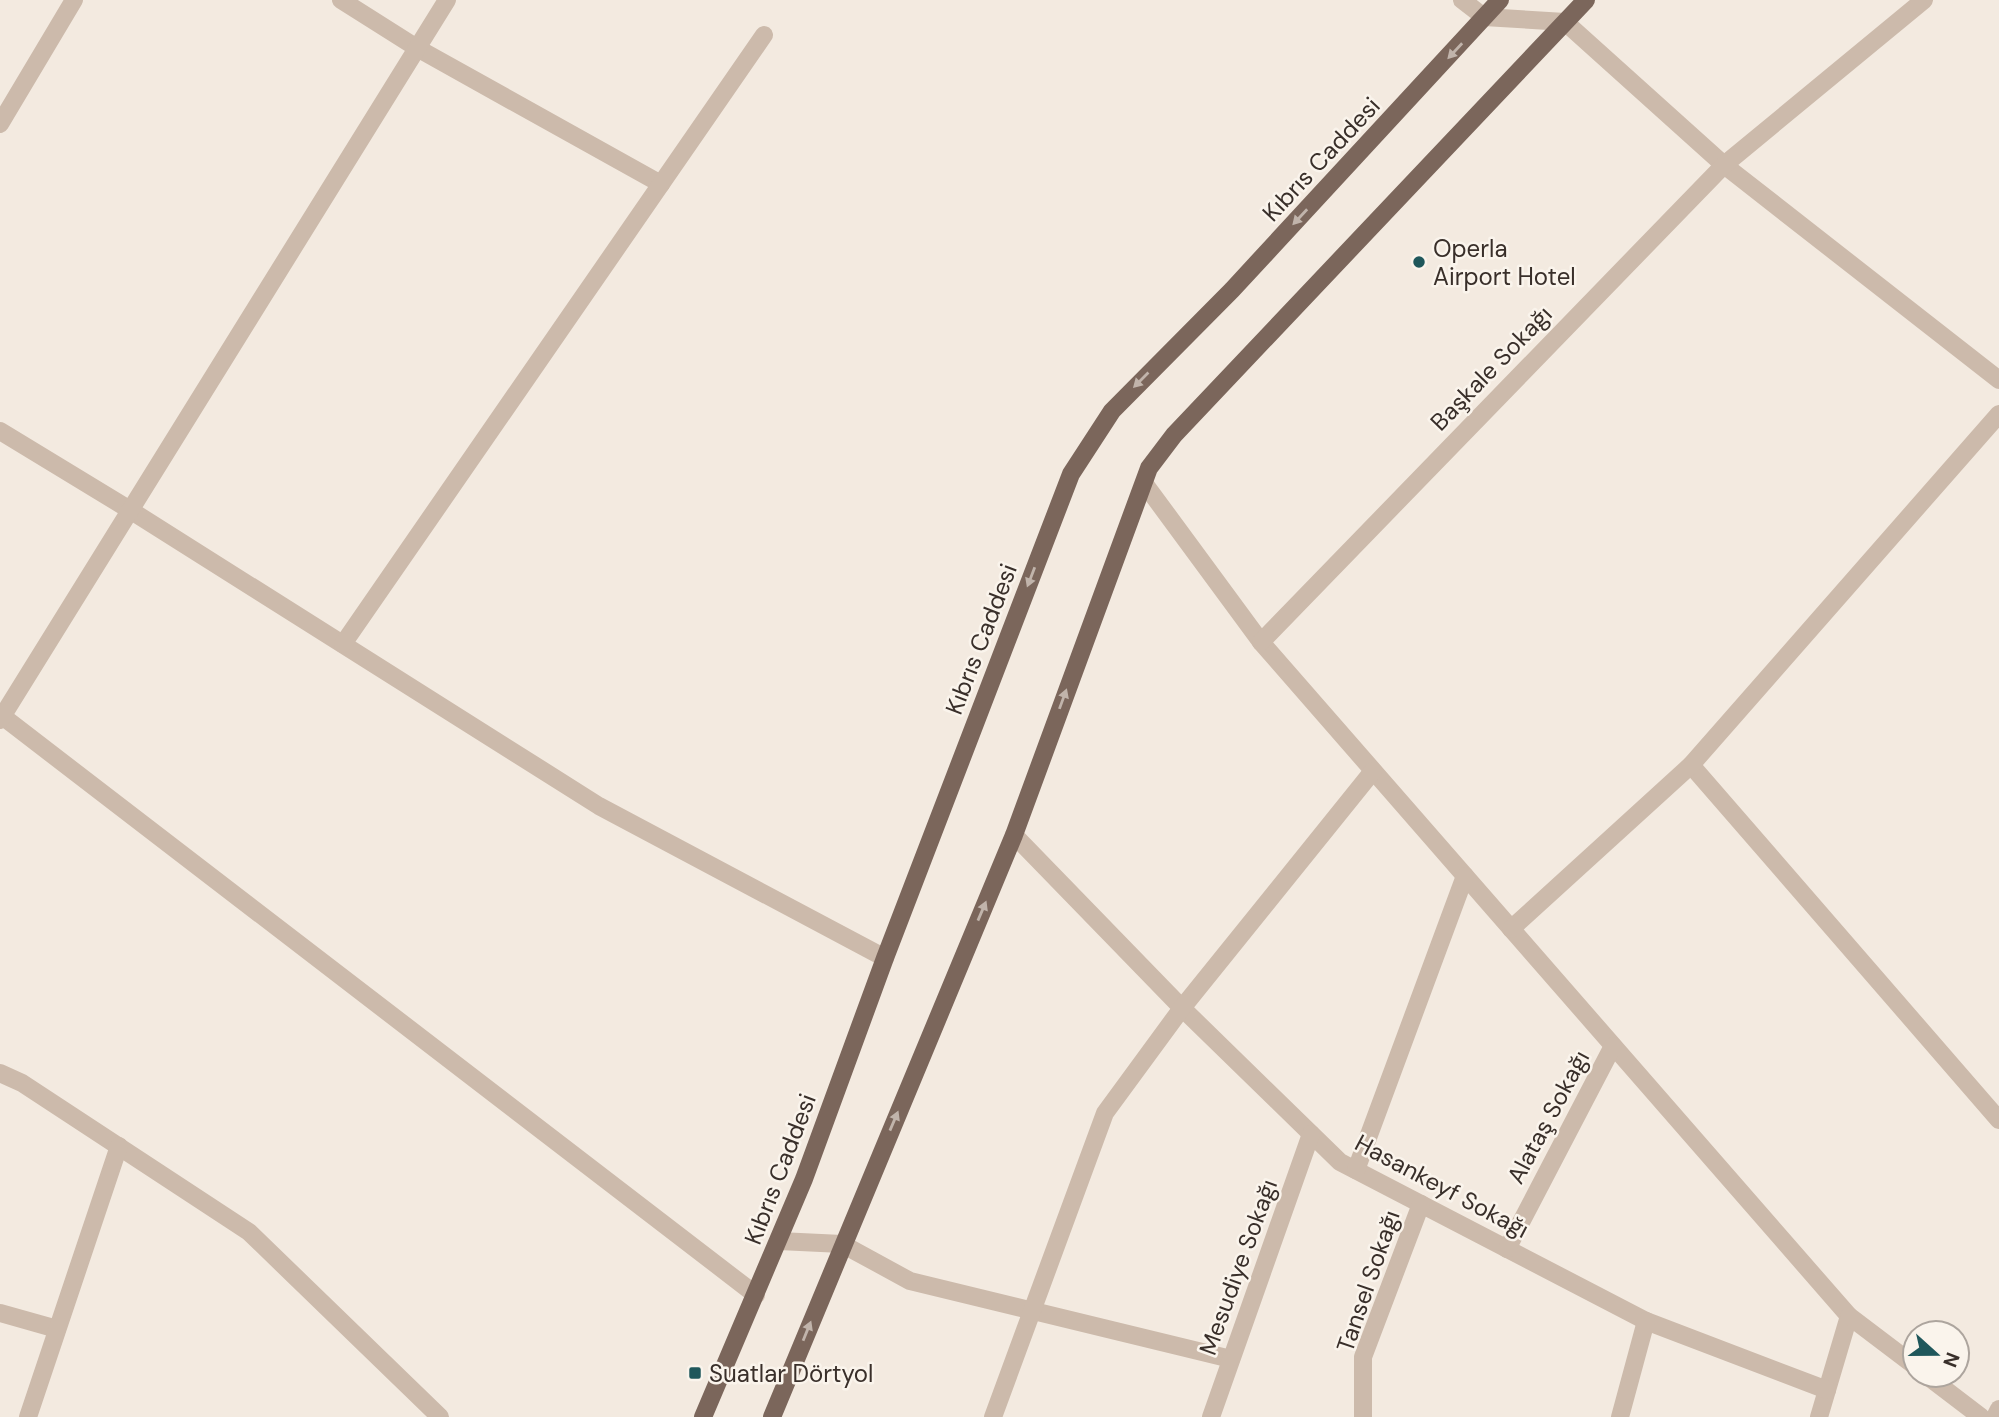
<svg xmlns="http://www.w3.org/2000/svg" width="1999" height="1417" viewBox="0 0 1999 1417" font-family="'DM Sans',sans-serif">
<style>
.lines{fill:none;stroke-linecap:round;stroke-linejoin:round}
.minor{stroke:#ccbaab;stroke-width:18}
.major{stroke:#7b665b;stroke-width:18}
.oneway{fill:#c1b4ab}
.poi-dot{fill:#1f575b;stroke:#faf4ec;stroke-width:2.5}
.labels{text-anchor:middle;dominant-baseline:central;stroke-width:5;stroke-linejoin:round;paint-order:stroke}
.street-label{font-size:24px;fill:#392f2a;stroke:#faf4ec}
.poi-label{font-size:24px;fill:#392f2a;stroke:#faf4ec;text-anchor:start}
</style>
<rect width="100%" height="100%" fill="#f3eae0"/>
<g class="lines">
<g class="minor">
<polyline points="341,0 417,48 661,184"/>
<polyline points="1462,0 1484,17 1565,22 1724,165 1999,380"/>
<polyline points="0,124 74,0"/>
<polyline points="0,431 130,510 599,806 885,958"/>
<polyline points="1144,483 1261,642 1849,1316 1819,1417"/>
<polyline points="1261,642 1724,165 1924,0"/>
<polyline points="343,644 764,35"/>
<polyline points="2,716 756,1295"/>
<polyline points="0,720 447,0"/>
<polyline points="1691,765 1999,1120"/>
<polyline points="1014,835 1182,1008 1340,1162 1646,1321 1827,1390"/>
<polyline points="1511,929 1691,765 1999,414"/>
<polyline points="0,1073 22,1083 249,1232 440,1417"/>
<polyline points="1356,1170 1465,876"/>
<polyline points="779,1241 842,1244 910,1281 1231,1359"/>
<polyline points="1507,1249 1613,1046"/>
<polyline points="0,1313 57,1329"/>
<polyline points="1849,1316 1915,1366"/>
<polyline points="1926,1375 1981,1417"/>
<polyline points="28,1417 119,1146"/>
<polyline points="993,1417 1105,1113 1182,1008 1373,771"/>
<polyline points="1211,1417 1311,1134"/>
<polyline points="1363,1417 1363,1357 1421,1204"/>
<polyline points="1620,1417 1646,1321"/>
<polyline points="1995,1417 1999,1409"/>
</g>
<g class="major">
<polyline points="703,1417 804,1179 885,958 1071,474 1112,411 1232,290 1500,0"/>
<polyline points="772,1417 1014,835 1149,468 1174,435 1586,0"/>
</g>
</g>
<defs><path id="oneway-solid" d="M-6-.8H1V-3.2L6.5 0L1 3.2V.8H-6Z" transform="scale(1.75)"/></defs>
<g class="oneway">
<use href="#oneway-solid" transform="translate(1455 51) rotate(133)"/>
<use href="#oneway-solid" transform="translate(1300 217) rotate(133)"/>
<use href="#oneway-solid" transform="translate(1141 380) rotate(135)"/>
<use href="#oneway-solid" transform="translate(1031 577) rotate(111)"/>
<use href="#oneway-solid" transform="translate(1063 699) rotate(-70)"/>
<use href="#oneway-solid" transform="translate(982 911) rotate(-67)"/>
<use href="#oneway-solid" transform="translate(894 1121) rotate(-67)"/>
<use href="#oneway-solid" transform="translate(807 1331) rotate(-68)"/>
</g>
<g class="poi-dot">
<circle cx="1419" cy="262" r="7"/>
<rect x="688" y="1366" width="14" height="14" rx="3.5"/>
</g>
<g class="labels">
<g class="street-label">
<text transform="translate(1321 159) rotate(-47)">Kıbrıs Caddesi</text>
<text transform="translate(1491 368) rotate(-46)">Başkale Sokağı</text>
<text transform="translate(981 639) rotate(-69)">Kıbrıs Caddesi</text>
<text transform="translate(1548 1117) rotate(-62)">Alataş Sokağı</text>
<text transform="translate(780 1169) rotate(-69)">Kıbrıs Caddesi</text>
<text transform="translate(1442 1186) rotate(28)">Hasankeyf Sokağı</text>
<text transform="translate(1238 1267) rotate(-70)">Mesudiye Sokağı</text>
<text transform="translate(1368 1281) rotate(-71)">Tansel Sokağı</text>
</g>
<g class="poi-label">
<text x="1433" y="248">Operla<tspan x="1433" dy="28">Airport Hotel</tspan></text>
<text x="709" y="1373">Suatlar Dörtyol</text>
</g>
</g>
<g transform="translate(1936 1354) rotate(111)"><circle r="33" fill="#faf4ec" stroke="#ada59e" stroke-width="2"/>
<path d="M0-5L12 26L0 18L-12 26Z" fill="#1f575b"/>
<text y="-10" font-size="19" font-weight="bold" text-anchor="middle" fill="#392f2a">N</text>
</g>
</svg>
